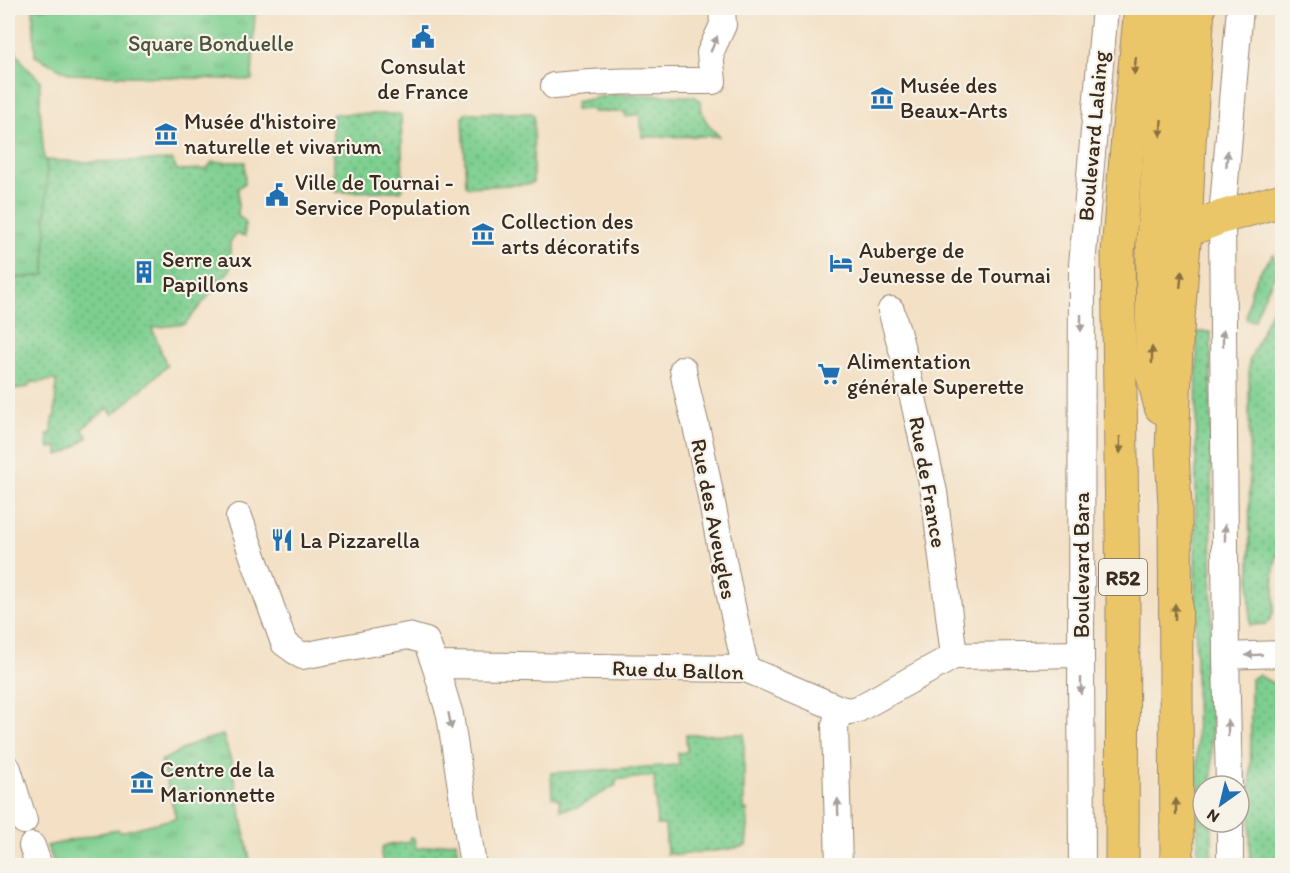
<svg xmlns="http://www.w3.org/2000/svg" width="1290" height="873" viewBox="0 0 1290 873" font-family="Itim,sans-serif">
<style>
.grass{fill:url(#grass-dots);stroke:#5c7c57;stroke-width:1.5}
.park{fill:url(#park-tufts);stroke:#5c7c57;stroke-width:1.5}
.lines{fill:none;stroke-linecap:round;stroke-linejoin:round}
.street-casing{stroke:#978572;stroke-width:28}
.primary-casing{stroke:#978572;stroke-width:35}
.street{stroke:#fff;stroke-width:26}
.primary{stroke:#ebc669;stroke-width:33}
.oneway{fill:#a79f9a}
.oneway2{fill:#8a7040}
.labels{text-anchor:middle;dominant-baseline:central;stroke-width:4.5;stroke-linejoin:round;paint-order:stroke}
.shield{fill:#f7f3e8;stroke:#73665b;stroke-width:1.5}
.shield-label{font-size:21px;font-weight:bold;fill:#3b2a1e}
.park-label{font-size:22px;fill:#4c533a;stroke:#f7f3e8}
.poi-label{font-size:22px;fill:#3b2a1e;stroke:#f7f3e8;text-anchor:start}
.street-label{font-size:22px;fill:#3b2a1e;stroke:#f7f3e8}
</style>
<defs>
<pattern id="grass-dots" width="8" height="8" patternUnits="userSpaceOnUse" patternTransform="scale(1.5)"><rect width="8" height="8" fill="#7ecf90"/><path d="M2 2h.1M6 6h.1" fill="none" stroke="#68a875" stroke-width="1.8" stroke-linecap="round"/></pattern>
<pattern id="park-tufts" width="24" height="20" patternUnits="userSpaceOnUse" patternTransform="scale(1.5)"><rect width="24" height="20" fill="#7ecf90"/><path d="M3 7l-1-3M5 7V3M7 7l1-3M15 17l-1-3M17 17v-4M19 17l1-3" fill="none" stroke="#68a875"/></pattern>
</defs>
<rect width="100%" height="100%" fill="#f7f3e8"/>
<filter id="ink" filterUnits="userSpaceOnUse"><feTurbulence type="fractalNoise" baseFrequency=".0167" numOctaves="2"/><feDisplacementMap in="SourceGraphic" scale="12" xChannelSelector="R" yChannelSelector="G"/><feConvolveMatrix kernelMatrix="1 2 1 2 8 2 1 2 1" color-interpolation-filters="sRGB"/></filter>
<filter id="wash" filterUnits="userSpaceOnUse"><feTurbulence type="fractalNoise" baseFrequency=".008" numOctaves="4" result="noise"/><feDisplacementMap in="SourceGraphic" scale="24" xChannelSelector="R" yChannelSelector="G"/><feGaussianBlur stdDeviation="1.35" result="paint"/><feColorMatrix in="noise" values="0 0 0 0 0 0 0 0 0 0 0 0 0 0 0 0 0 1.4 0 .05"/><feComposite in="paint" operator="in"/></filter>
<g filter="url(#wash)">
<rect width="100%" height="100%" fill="#f3e0c5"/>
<g class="grass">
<path d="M615 94 694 96 700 101C703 119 706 123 719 136L642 137 641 120 639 114 626 117 625 112H594L591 109 575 110 576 102Z"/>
<polygon points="465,113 531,113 534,115 533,182 530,184 468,187 466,185 463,116"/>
<polygon points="334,114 399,114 401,115 403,188 401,191 337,192 335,191 332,116"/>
<polygon points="46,160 86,162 172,160 177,170 206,169 212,162 245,162 245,183 238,188 238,216 245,221 245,236 236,234 230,242 230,270 185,324 152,328 167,366 113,415 108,408 82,429 88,437 68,452 58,455 58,447 49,448 47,434 52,433 53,417 55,416 56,380 29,383 29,387 8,390 8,279 45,275"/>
<path d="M1274 254 1276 270 1275 274 1262 301 1254 321 1246 319C1250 289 1253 277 1274 254Z"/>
<path d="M1282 285V546C1278 553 1275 561 1274 569 1272 585 1280 614 1266 624L1250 625 1249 362Z"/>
<polygon points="1197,332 1211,332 1212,786 1203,786 1203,822 1212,822 1212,866 1198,865 1195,584"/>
<polygon points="1258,675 1276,685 1277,704 1282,706 1282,865 1250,865 1251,679"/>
<polygon points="744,734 744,810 747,810 748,827 746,846 723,850 677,855 676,854 667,854 665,825 657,825 654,776 616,780 616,785 578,807 560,810 559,799 552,797 551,773 679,765 678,753 687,752 686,735"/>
<polygon points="410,837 414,838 416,849 456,841 459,865 383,865 381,854 383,846 409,842"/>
</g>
<g class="park">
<polygon points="33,8 255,8 252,80 70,74 35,56"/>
<polygon points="8,39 25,66 40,80 40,108 44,159 46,160 47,173 45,275 8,279"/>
<polygon points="223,735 231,761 251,865 55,865 47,846 118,829 120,832 176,818 161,761 197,742"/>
</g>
</g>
<g filter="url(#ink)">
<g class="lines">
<g class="street-casing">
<g id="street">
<path d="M554 86C607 80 660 81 713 81L710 53 723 25 722 8"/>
<polyline points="891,310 903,353 934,492 954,656"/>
<path d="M683 369C687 396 696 422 701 449 717 522 728 596 746 669"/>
<polyline points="239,517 284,643 302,656 408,636 426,641 435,665 450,715 473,866"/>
<polyline points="1226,656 1282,654"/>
<polyline points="435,665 746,669 840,709 849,711 858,709 954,656 1081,654"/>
<polyline points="8,769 24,821"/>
<polyline points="1229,786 1226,656 1222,217 1240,8"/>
<polyline points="1230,822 1230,866"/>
<polyline points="32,846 39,866"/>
<polyline points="839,866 835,725 840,709"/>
<polyline points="1082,866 1081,654 1082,265 1105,8"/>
</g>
</g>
<g class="primary-casing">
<g id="primary">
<polyline points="1167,237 1185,231 1222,217 1282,200"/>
<polyline points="1161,407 1152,371 1153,240 1162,119 1173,8"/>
<polyline points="1122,866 1123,595 1118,253 1126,158 1141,8"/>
<polyline points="1177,866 1175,505 1172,453 1176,343 1185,231 1189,144 1198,8"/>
</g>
</g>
<use href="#street" class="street"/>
<use href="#primary" class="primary"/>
</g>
<defs><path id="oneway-solid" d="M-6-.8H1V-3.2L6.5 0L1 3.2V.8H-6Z" transform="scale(1.5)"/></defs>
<g class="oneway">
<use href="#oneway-solid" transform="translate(714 44) rotate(-67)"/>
<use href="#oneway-solid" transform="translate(1227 159) rotate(-85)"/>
<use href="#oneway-solid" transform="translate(1081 323) rotate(90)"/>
<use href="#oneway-solid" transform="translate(1223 338) rotate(-90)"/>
<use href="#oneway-solid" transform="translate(1225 533) rotate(-90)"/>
<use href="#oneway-solid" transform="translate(1254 655) rotate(177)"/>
<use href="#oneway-solid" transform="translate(1081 686) rotate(90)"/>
<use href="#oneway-solid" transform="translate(450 721) rotate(80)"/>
<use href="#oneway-solid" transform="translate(1228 728) rotate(-91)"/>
<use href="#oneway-solid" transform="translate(838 807) rotate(-92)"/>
</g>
<g class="oneway2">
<use href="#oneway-solid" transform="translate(1135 66) rotate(96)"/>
<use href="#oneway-solid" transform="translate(1161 128) rotate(94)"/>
<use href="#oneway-solid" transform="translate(1181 279) rotate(-85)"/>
<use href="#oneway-solid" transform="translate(1152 355) rotate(-90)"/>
<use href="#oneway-solid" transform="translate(1120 445) rotate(89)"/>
<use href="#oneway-solid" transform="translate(1175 612) rotate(-90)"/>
<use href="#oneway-solid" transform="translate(1176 807) rotate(-90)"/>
</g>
</g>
<defs>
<g id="civic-bare" transform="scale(1.8)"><path d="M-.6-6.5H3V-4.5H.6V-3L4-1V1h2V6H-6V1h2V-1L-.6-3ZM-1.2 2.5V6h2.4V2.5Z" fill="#1f6fb2" stroke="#f7f3e8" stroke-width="2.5" paint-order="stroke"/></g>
<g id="museum-bare" transform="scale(1.8)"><path d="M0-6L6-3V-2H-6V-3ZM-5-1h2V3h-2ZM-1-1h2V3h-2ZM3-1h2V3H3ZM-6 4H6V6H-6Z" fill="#1f6fb2" stroke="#f7f3e8" stroke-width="2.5" paint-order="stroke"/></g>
<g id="hotel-bare" transform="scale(1.8)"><path d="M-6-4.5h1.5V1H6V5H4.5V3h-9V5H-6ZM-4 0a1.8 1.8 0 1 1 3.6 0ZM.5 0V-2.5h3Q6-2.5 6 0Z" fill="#1f6fb2" stroke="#f7f3e8" stroke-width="2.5" paint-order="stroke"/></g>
<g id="building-bare" transform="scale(1.8)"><path d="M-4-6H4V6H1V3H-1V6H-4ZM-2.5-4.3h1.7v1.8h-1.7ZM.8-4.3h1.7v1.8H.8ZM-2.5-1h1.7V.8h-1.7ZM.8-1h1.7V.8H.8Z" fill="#1f6fb2" stroke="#f7f3e8" stroke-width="2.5" paint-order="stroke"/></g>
<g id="supermarket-bare" transform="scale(1.8)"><path d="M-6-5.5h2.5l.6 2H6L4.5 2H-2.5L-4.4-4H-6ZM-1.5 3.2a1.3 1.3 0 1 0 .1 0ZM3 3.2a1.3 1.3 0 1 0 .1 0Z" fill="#1f6fb2" stroke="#f7f3e8" stroke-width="2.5" paint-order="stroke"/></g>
<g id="restaurant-bare" transform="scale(1.8)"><path d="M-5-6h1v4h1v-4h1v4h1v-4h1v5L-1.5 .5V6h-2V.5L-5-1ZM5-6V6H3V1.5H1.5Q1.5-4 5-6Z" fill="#1f6fb2" stroke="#f7f3e8" stroke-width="2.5" paint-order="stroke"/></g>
</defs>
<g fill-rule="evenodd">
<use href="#civic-bare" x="423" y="37"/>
<use href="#museum-bare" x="882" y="98"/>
<use href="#museum-bare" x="166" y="134"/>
<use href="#civic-bare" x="277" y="195"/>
<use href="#museum-bare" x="483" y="234"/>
<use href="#hotel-bare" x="841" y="263"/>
<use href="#building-bare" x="144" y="272"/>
<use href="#supermarket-bare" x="829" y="374"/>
<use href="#restaurant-bare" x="282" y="540"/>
<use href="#museum-bare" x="142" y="782"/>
</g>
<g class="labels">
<rect class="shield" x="1099" y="559" width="48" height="36" rx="4.5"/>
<g class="shield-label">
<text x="1123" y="577">R52</text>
</g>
<g class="park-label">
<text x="211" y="43">Square Bonduelle</text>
</g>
<g class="poi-label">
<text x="423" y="66" text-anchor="middle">Consulat<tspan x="423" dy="25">de France</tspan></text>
<text x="900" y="85">Musée des<tspan x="900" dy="25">Beaux-Arts</tspan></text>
<text x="184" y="121">Musée d'histoire<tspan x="184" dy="25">naturelle et vivarium</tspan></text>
<text x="295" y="182">Ville de Tournai -<tspan x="295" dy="25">Service Population</tspan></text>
<text x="501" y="221">Collection des<tspan x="501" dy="25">arts décoratifs</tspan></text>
<text x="859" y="250">Auberge de<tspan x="859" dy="25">Jeunesse de Tournai</tspan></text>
<text x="162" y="259">Serre aux<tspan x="162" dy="25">Papillons</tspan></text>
<text x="847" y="361">Alimentation<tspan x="847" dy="25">générale Superette</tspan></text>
<text x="300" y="540">La Pizzarella</text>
<text x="160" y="769">Centre de la<tspan x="160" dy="25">Marionnette</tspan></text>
</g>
<g class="street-label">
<text transform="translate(1093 136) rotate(-85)">Boulevard Lalaing</text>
<text transform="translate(928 482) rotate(80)">Rue de France</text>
<text transform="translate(714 519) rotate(79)">Rue des Aveugles</text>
<text transform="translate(1081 565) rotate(-90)">Boulevard Bara</text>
<text transform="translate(678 670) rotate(2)">Rue du Ballon</text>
</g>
</g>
<rect width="1290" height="873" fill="none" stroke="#f7f3e8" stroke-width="30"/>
<g transform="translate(1221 804) rotate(214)"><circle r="28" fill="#f7f3e8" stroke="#aca397" stroke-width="1.5"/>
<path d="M0-4.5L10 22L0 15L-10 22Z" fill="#1f6fb2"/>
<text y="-9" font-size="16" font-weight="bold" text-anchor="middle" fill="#3b2a1e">N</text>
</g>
</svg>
